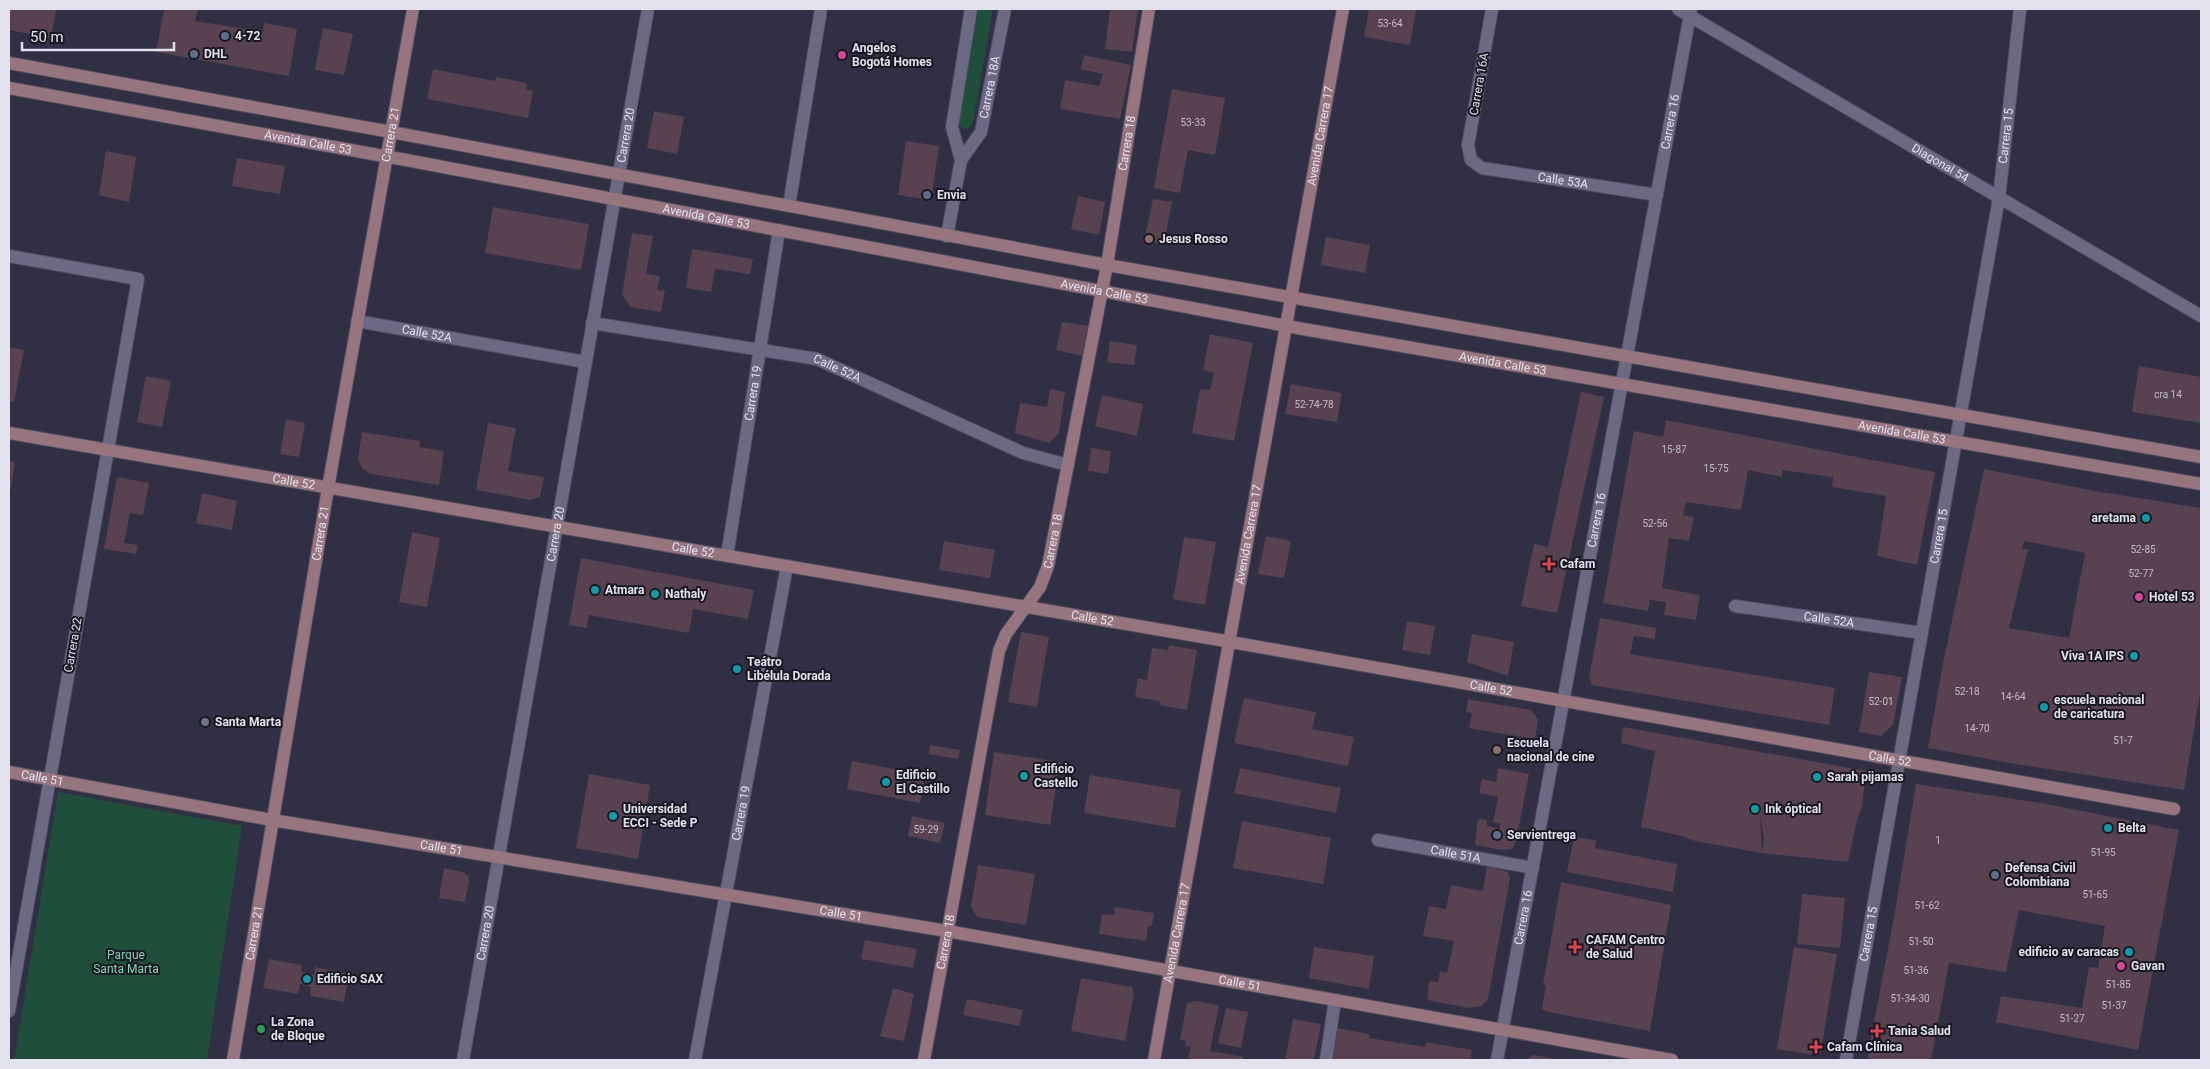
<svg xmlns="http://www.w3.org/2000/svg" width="2210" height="1069" viewBox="0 0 2210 1069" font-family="Roboto,sans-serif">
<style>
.green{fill:#1f4e3b}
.building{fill:#58424f;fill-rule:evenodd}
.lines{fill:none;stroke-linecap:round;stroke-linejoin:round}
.street-casing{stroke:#4d4c5d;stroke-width:14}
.secondary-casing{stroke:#4d4c5d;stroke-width:14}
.street{stroke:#6b6a82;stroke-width:12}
.secondary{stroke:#97757f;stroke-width:12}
.service-dot{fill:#5c6f8a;stroke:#191822;stroke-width:2}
.hotel-dot{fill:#d1479c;stroke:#191822;stroke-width:2}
.education-dot{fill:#8d6e63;stroke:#191822;stroke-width:2}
.culture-dot{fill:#0f9aa8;stroke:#191822;stroke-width:2}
.health-dot{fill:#e0444e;stroke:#191822;stroke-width:2}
.worship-dot{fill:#6b7280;stroke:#191822;stroke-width:2}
.leisure-dot{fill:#2e9e5b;stroke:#191822;stroke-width:2}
.labels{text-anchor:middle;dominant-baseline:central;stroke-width:4;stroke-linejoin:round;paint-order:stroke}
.number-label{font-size:10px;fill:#c0bac7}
.poi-label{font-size:12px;font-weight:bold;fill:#e2e2ef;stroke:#191822;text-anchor:start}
.street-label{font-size:12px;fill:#e2e2ef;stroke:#191822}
.park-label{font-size:12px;fill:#84d5b1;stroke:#191822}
</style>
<rect width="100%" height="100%" fill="#302f44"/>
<g class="green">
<polygon points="978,9 993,9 973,123 969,128 964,129 960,126 958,120"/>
<polygon points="58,792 242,826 207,1060 14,1060"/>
</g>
<g class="building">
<polygon points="9,9 56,9 51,38 9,30"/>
<polygon points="164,9 198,9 195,21 263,32 264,23 297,29 289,76 156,52"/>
<polygon points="1110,9 1138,9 1132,52 1105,49"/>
<polygon points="1369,9 1416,9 1410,45 1364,37"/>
<polygon points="323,28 353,34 344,75 315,70"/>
<polygon points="1084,55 1131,65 1120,119 1060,109 1065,80 1099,86 1103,74 1081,69"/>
<polygon points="433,69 495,81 496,77 527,83 526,89 533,91 528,118 427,99"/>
<polygon points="1172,89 1225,98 1215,155 1188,150 1180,193 1154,188"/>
<polygon points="654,111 684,117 677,154 647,148"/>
<polygon points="906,141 939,146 931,200 898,195"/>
<polygon points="106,151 136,157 129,202 99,195"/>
<polygon points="237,158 285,166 280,194 232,186"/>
<polygon points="1078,196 1105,202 1099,235 1071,229"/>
<polygon points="1153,199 1172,202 1164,244 1144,241"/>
<polygon points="493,207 589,224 581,270 485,253"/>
<polygon points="632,233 653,236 646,274 660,276 657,290 665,291 661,312 631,307 622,295"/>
<polygon points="1326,237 1370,245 1365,273 1321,265"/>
<polygon points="692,249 753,259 750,274 715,269 711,292 686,288"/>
<polygon points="1062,322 1089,326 1083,356 1056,350"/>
<polygon points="1210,334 1253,343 1234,441 1192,433 1200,389 1210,390 1214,373 1203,370"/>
<polygon points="1110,341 1137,345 1134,365 1107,362"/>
<polygon points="9,347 24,350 14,402 9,401"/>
<polygon points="2139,366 2201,377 2201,423 2132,412"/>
<polygon points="146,376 171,381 162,427 137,422"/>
<polygon points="1291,384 1342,393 1337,422 1285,414"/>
<polygon points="1050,389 1065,392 1059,433 1049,443 1015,433 1020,403 1047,407"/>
<polygon points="1581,392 1604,397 1557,613 1521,606 1534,544 1548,547"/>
<polygon points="1102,395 1143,404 1137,436 1095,426"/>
<polygon points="286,419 305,423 299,457 280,454"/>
<polygon points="1666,420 1935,472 1917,565 1877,556 1886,496 1832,487 1833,477 1782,470 1782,477 1748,470 1741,510 1686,502 1683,515 1694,517 1689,541 1669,538 1662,588 1700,595 1696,620 1664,615 1666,602 1650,600 1648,611 1603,603 1634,431 1663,437"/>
<polygon points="488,423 516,428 508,471 544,477 540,497 530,500 476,490"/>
<polygon points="362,432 420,441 419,447 444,451 439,485 371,474 362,468 358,459"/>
<polygon points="1091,448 1111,451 1108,474 1088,471"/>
<polygon points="9,461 15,462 10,494 9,494"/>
<path d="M1984 469 2095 491 2201 508V687L2184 790 2016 764 1928 748 1943 663ZM2024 541 2085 553 2069 638 2009 628 2028 549H2022Z"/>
<polygon points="117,477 149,483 143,515 130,513 124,543 138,545 136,554 104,549"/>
<polygon points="202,493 237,501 232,530 196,523"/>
<polygon points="412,532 440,538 427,607 399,602"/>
<polygon points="1266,536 1291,541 1284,578 1258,574"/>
<polygon points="1184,537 1216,542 1205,605 1173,599"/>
<polygon points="944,541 995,550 990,578 939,570"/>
<polygon points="581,558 754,590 748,619 693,609 689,633 589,615 587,628 569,625"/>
<polygon points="1600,618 1656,628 1655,639 1634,636 1630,654 1835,688 1829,725 1592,685 1589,678"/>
<polygon points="1407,621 1435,626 1430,655 1402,650"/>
<polygon points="1021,632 1049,637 1037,707 1008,702"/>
<polygon points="1472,634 1514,642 1508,676 1467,662"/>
<polygon points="1169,645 1197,650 1187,710 1160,705 1160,701 1135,697 1138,678 1147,680 1152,648 1168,650"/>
<polygon points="1869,672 1902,677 1893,725 1881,736 1859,732"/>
<polygon points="1244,698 1316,712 1312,729 1354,737 1348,766 1234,743"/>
<polygon points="1468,699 1531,710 1538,719 1535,739 1469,728 1472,713 1466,712"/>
<polygon points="1623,727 1866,771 1862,807 1857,820 1848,862 1762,853 1764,839 1760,815 1762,853 1695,841 1682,836 1641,827 1655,751 1621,743"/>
<polygon points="930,745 960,750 958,759 929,754"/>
<polygon points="994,752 1060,762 1050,825 985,815"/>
<polygon points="852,761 925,775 920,803 847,789"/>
<polygon points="1240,768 1341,788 1336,813 1234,793"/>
<polygon points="1498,768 1529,774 1516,841 1512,849 1502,850 1475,845 1478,819 1487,820 1487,826 1500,829 1500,824 1493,822 1498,797 1479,793 1482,779 1496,782"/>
<polygon points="589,774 650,785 638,859 576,848"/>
<polygon points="1090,775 1181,790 1175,828 1084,813"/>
<polygon points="1916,784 2041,803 2179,830 2138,1050 1996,1022 2001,996 2082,1008 2089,967 2098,968 2105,926 2019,910 2006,972 1949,963 1931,1060 1867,1060 1895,911"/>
<polygon points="912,816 945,823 940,843 908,836"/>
<polygon points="1242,821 1331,838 1323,884 1233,868"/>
<polygon points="1574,837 1596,840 1595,848 1677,864 1673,892 1567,872"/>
<polygon points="978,865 1035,874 1026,925 977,917 971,906"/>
<polygon points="1487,866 1508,872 1510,879 1488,999 1482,1006 1469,1008 1427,1000 1429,981 1438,982 1440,971 1447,973 1454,941 1423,936 1429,906 1446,909 1451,885 1483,891"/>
<polygon points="444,868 463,872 468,876 469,881 465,902 439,898"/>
<polygon points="1561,882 1671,905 1650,1031 1548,1012 1542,1009 1546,985 1543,985"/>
<polygon points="1802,894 1845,898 1840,948 1797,944"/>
<polygon points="1115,907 1154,913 1152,926 1148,926 1146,941 1099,934 1102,914 1114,915"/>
<polygon points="865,940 917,949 913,968 861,959"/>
<polygon points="1314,947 1374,956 1369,989 1309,978"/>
<polygon points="1794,947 1837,954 1820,1056 1777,1049"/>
<polygon points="269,959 302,965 301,972 314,975 315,967 349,974 344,1002 310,996 311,987 300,984 298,994 263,988"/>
<polygon points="1081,978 1132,987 1134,994 1125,1041 1071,1031"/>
<polygon points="893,988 914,994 904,1041 880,1036"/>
<polygon points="967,999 1023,1010 1019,1026 963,1015"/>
<polygon points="1196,1001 1219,1005 1210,1051 1243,1057 1243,1060 1188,1060 1191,1047 1185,1046 1186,1041 1180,1040 1187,1003"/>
<polygon points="1226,1008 1248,1012 1241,1048 1218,1043"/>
<polygon points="1293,1019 1321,1024 1314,1060 1285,1060"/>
<polygon points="1337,1028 1369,1034 1369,1038 1425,1047 1426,1042 1472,1050 1470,1060 1331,1059"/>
<polygon points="1534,1055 1556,1059 1556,1060 1525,1060"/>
</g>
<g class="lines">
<g class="street-casing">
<g id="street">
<path id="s1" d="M1492 9 1468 145 1471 160 1482 168 1657 195"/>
<path id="s2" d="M1678 9 2201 316"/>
<path id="s3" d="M961 160 981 132 1005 9"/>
<polyline points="789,206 821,9"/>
<polyline points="947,236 961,160 952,127 971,9"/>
<polyline points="9,256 138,279 9,1011"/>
<path id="s4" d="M357 321 585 362"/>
<path id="s5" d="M592 323 817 359 1023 453 1068 465"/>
<path id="s6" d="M727 556 779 230"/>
<path id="s7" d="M1735 606 1922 633"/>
<path id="s8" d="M1378 840 1533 868"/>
<path id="s9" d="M463 1060 648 9"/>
<path id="s10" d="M695 1060 787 566"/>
<polyline points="1326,1060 1335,1000"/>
<path id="s11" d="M1497 1060 1691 9"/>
<path id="s12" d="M1846 1060 1999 198 2020 9"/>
</g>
</g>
<g class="secondary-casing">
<g id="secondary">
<polyline points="9,63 391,132 1107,265 2201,457"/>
<path id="s13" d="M9 88 406 160 1303 329 2201 484"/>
<path id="s14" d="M9 433 1214 639 2174 809"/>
<path id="s15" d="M9 772 272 820 947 931 1672 1060"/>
<path id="s16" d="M233 1060 328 488 413 9"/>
<path id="s17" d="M924 1060 999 651 1006 634 1040 587 1048 566 1107 265 1149 9"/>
<path id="s18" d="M1154 1060 1343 9"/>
</g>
</g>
<use href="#street" class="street"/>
<use href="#secondary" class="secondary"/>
</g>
<g class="service-dot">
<circle cx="225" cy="36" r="5"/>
<circle cx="194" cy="54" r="5"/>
<circle cx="927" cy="195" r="5"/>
<circle cx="1497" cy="835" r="5"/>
<circle cx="1995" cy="875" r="5"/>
</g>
<g class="hotel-dot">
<circle cx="842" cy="55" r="5"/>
<circle cx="2139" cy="597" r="5"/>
<circle cx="2121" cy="966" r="5"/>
</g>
<g class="education-dot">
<circle cx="1149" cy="239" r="5"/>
<circle cx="1497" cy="750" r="5"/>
</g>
<g class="culture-dot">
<circle cx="2146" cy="518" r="5"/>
<circle cx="595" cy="590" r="5"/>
<circle cx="655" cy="594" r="5"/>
<circle cx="2134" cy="656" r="5"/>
<circle cx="737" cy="669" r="5"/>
<circle cx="2044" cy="707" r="5"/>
<circle cx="1024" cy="776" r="5"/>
<circle cx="1817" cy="777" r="5"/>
<circle cx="886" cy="782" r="5"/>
<circle cx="1755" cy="809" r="5"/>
<circle cx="613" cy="816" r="5"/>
<circle cx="2108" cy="828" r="5"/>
<circle cx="2129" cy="952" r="5"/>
<circle cx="307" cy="979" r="5"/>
</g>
<g class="health-dot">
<path d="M1546.5 556.5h5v5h5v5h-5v5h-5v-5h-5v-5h5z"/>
<path d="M1572.5 939.5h5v5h5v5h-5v5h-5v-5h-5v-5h5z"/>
<path d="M1874.5 1023.5h5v5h5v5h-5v5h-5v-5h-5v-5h5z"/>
<path d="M1813.5 1039.5h5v5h5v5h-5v5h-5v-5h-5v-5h5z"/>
</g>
<circle class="worship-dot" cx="205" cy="722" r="5"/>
<circle class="leisure-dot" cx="261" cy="1029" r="5"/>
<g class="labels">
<g class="number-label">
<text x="1390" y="23">53-64</text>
<text x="1193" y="122">53-33</text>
<text x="2168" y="394">cra 14</text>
<text x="1314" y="404">52-74-78</text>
<text x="1674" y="449">15-87</text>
<text x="1716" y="468">15-75</text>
<text x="1655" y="523">52-56</text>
<text x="2143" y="549">52-85</text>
<text x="2141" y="573">52-77</text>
<text x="1967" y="691">52-18</text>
<text x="2013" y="696">14-64</text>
<text x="1881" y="701">52-01</text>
<text x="1977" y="728">14-70</text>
<text x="2123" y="740">51-7</text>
<text x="926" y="829">59-29</text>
<text x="1938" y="840">1</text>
<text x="2103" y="852">51-95</text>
<text x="2095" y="894">51-65</text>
<text x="1927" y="905">51-62</text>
<text x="1921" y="941">51-50</text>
<text x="1916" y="970">51-36</text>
<text x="2118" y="984">51-85</text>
<text x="1910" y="998">51-34-30</text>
<text x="2114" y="1005">51-37</text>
<text x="2072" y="1018">51-27</text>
</g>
<g class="poi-label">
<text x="235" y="36">4-72</text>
<text x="852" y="48">Angelos<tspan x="852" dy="14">Bogotá Homes</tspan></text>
<text x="204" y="54">DHL</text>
<text x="937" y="195">Envia</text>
<text x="1159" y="239">Jesus Rosso</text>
<text x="2136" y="518" text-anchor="end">aretama</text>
<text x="1560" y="564">Cafam</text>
<text x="605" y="590">Atmara</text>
<text x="665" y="594">Nathaly</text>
<text x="2149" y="597">Hotel 53</text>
<text x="2124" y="656" text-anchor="end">Viva 1A IPS</text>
<text x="747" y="662">Teátro<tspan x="747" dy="14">Libélula Dorada</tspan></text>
<text x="2054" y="700">escuela nacional<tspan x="2054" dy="14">de caricatura</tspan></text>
<text x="215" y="722">Santa Marta</text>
<text x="1507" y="743">Escuela<tspan x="1507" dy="14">nacional de cine</tspan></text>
<text x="1034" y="769">Edificio<tspan x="1034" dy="14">Castello</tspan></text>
<text x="896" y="775">Edificio<tspan x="896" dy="14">El Castillo</tspan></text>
<text x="1827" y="777">Sarah pijamas</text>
<text x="623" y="809">Universidad<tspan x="623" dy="14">ECCI - Sede P</tspan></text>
<text x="1765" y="809">Ink óptical</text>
<text x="2118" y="828">Belta</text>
<text x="1507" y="835">Servientrega</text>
<text x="2005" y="868">Defensa Civil<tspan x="2005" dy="14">Colombiana</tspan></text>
<text x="1586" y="940">CAFAM Centro<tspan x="1586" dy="14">de Salud</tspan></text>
<text x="2119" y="952" text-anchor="end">edificio av caracas</text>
<text x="2131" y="966">Gavan</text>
<text x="317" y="979">Edificio SAX</text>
<text x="271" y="1022">La Zona<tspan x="271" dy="14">de Bloque</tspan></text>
<text x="1888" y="1031">Tania Salud</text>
<text x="1827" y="1047">Cafam Clínica</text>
</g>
<g class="street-label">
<text transform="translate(1479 84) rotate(-80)">Carrera 16A</text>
<text stroke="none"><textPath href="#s3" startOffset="80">Carrera 18A</textPath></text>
<text stroke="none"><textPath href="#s11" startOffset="954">Carrera 16</textPath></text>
<text stroke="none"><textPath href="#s16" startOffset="939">Carrera 21</textPath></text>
<text stroke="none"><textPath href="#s9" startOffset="939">Carrera 20</textPath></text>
<text stroke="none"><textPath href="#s18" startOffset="939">Avenida Carrera 17</textPath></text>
<text stroke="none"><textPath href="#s12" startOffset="938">Carrera 15</textPath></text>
<text stroke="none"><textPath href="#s13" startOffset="304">Avenida Calle 53</textPath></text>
<text stroke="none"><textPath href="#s17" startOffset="945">Carrera 18</textPath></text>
<text stroke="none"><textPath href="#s2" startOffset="304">Diagonal 54</textPath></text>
<text stroke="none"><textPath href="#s1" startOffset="249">Calle 53A</textPath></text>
<text stroke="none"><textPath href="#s13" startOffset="709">Avenida Calle 53</textPath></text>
<text stroke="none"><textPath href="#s13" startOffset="1114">Avenida Calle 53</textPath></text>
<text stroke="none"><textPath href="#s4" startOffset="71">Calle 52A</textPath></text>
<text stroke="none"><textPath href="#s13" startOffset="1519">Avenida Calle 53</textPath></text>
<text stroke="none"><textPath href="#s5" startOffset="250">Calle 52A</textPath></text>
<text stroke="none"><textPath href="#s6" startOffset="165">Carrera 19</textPath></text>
<text stroke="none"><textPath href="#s13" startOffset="1924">Avenida Calle 53</textPath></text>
<text stroke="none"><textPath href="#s14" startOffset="289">Calle 52</textPath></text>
<text stroke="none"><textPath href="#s11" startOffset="549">Carrera 16</textPath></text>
<text stroke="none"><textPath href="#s16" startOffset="534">Carrera 21</textPath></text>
<text stroke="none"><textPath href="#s9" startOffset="534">Carrera 20</textPath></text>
<text stroke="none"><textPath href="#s18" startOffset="534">Avenida Carrera 17</textPath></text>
<text stroke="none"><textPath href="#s12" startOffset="532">Carrera 15</textPath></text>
<text stroke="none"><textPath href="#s17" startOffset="540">Carrera 18</textPath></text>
<text stroke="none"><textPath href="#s14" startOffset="694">Calle 52</textPath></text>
<text stroke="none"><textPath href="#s14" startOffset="1099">Calle 52</textPath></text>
<text stroke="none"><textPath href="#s7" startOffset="95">Calle 52A</textPath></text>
<text transform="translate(73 645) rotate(-80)">Carrera 22</text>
<text stroke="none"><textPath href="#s14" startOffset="1504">Calle 52</textPath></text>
<text stroke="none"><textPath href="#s14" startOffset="1909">Calle 52</textPath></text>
<text stroke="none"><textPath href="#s15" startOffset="34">Calle 51</textPath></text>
<text stroke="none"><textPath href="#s10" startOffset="251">Carrera 19</textPath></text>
<text stroke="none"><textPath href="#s15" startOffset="439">Calle 51</textPath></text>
<text stroke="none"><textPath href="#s8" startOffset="79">Calle 51A</textPath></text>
<text stroke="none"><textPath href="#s15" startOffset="844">Calle 51</textPath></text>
<text stroke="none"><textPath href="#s11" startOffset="145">Carrera 16</textPath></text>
<text stroke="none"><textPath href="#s16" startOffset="129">Carrera 21</textPath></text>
<text stroke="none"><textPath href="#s9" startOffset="129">Carrera 20</textPath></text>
<text stroke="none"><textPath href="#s18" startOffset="129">Avenida Carrera 17</textPath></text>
<text stroke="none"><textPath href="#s12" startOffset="128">Carrera 15</textPath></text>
<text stroke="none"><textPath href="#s17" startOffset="120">Carrera 18</textPath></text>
<text stroke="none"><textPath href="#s15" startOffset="1249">Calle 51</textPath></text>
</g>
<g class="park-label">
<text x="126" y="955">Parque<tspan x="126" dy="14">Santa Marta</tspan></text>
</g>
</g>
<rect width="2210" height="1069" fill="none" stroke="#e2e2ef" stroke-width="20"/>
<path d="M22 42v8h152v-8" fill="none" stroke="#e2e2ef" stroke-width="2.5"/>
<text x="30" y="42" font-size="15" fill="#e2e2ef" stroke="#191822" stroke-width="4" paint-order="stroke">50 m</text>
</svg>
